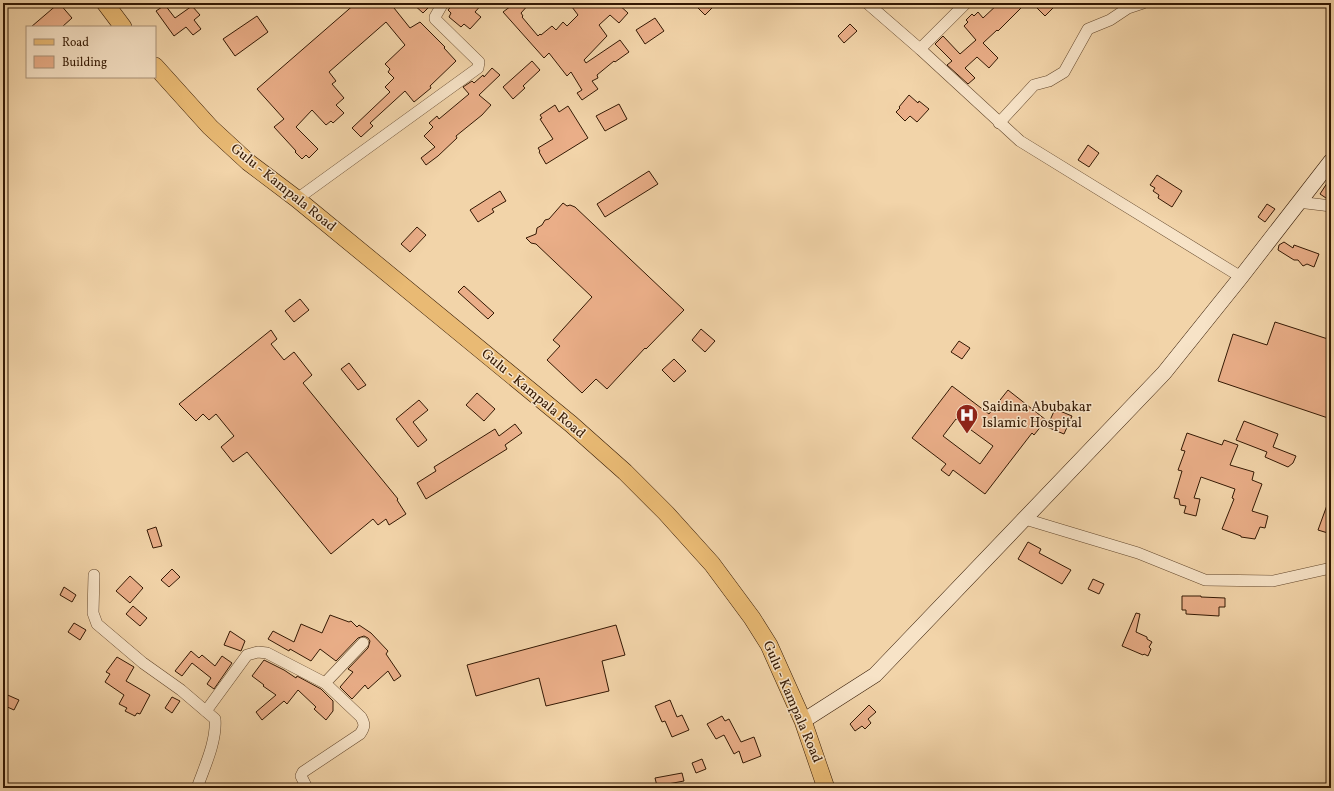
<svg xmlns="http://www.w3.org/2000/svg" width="1334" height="791" viewBox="0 0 1334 791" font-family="Vollkorn,serif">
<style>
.building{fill:#eaae88;stroke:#331803;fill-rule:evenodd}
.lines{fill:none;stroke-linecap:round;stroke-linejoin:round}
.street-casing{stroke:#63472c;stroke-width:12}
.secondary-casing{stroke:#331803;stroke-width:16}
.primary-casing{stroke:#331803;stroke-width:18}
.street{stroke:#f7e3c7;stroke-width:11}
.secondary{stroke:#f7e3c7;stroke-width:15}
.primary{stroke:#e9ba74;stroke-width:17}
.labels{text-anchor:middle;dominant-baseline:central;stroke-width:3;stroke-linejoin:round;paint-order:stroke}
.street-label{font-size:14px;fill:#331803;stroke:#f7e3c7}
.poi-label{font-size:14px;fill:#331803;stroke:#f7e3c7;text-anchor:start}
</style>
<rect width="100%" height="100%" fill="#f2d4a9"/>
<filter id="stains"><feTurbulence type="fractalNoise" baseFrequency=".005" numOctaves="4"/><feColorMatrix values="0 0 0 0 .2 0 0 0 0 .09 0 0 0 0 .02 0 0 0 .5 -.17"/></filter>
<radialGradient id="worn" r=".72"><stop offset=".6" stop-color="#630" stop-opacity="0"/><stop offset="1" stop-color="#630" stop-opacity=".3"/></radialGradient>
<g class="building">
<polygon points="59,3 72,18 62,27 31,27"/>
<polygon points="356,3 398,3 394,8 410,28 420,22 445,47 444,48 456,61 430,86 431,88 414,102 405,91 370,123 373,126 361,137 352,128 390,92 385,87 394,78 388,72 390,69 385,64 405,45 386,22 329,72 336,81 332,84 344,98 336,105 344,113 333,123 331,121 326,125 312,110 296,127 318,149 309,158 306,155 302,159 295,152 296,151 274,127 284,119 257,89"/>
<polygon points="412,3 433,3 423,13"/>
<polygon points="454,3 483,3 475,12 481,17 470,29 464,24 461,27 449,17 451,13 448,10"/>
<polygon points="515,3 530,3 521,13 523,16 522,17 538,36 540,34 541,35 552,26 556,30 563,22 567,26 578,15 572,7 578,3 617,3 628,13 619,23 610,15 599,25 607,36 584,60 586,63 620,40 629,52 615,62 614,61 597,75 598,78 592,81 598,89 582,100 577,93 582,90 571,72 567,76 549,53 544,58 503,12"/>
<polygon points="693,3 717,3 705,15"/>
<polygon points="999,3 1026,3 998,31 997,30 983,43 998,58 989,68 977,57 965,68 975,78 968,84 947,65 952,61 935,44 943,36 960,54 976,40 964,26 968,22 966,20 972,14 974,16 978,12 983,18"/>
<polygon points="1032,3 1058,3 1045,16"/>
<polygon points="165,5 175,18 192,6 200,15 194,20 201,29 193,35 186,27 174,36 156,11"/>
<polygon points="257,16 268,32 235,56 223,39"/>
<polygon points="655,18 664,31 645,44 636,30"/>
<polygon points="850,24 857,31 844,43 838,36"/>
<polygon points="532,61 540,70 523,86 525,88 513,99 503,87"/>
<polygon points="492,68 500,75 479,95 491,105 482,115 456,136 457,138 438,156 426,165 421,158 435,147 424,136 433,127 429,123 437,116 439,119 469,94 463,87 472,81 474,83 483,75 484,77"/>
<polygon points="909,95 918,103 919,101 929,109 917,122 910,116 905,121 896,112 900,108 899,107"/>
<polygon points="619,104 627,119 605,131 596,116"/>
<polygon points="555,105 559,112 568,106 588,138 546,164 539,152 540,151 538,148 553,139 540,119 542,118 540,115"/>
<polygon points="1088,145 1099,153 1089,167 1078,160"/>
<polygon points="649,171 658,184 605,217 597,204"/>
<polygon points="1157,175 1182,191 1172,207 1158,198 1159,195 1153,191 1155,188 1150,185"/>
<polygon points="1331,177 1331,199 1326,198 1320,194"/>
<polygon points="500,191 506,201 492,209 494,212 478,222 470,210"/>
<polygon points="563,203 567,206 570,205 575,207 684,310 646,349 645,348 607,389 596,379 582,393 547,360 560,346 553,340 592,297 536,244 531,243 526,238 536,234 537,228 542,225 545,220 549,219"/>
<polygon points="1267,204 1275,209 1265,222 1258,217"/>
<polygon points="417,227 426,235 410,252 401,244"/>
<polygon points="1284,242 1293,248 1294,245 1319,254 1314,267 1307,264 1303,266 1298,260 1294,260 1278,250 1279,245"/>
<polygon points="464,286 494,313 488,319 458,292"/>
<polygon points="300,299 309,310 294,322 285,311"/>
<polygon points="1275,322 1331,340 1331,419 1218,381 1233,334 1267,345"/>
<polygon points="701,329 715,341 705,352 692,340"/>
<polygon points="271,330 277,339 271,344 284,360 294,352 312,375 303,383 398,499 397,500 406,514 389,525 386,519 378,525 373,519 331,554 247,452 233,462 221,447 234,436 216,414 209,420 203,414 196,421 179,404"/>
<polygon points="959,341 970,348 962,359 951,352"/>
<polygon points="674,359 686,371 674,382 662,370"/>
<polygon points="349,363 366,385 358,390 341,369"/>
<path d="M952 386 989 414 1008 390 1046 420 1034 435 1032 433 985 494 953 470 949 476 941 470 946 464 912 438ZM956 419 993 446 980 464 943 436Z"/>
<polygon points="477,393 495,409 484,421 466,405"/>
<polygon points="419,400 428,410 413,422 427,440 418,447 396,419"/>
<polygon points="1055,409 1072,416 1064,434 1047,427"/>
<polygon points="1244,421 1278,434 1273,447 1296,456 1293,463 1288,467 1265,457 1267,452 1236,440"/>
<polygon points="515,424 522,433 505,445 507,449 426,499 417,483 436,471 434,467 495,429 499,436"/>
<polygon points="1187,433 1222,445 1224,440 1238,445 1230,465 1254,472 1252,480 1262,484 1252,511 1268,516 1265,528 1260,527 1255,539 1241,537 1241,536 1222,529 1234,499 1232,498 1235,489 1201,477 1194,498 1200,499 1196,516 1184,513 1186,506 1180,505 1179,499 1174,498 1182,471 1178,470 1185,451 1181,450"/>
<polygon points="1330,497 1331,497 1331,534 1318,530"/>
<polygon points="156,527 162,546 153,548 147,530"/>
<polygon points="1028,542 1041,549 1039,553 1071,570 1062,584 1018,559"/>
<polygon points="172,569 180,577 169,587 161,580"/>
<polygon points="130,576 143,588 130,603 116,591"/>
<polygon points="1093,579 1104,584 1099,594 1088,589"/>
<polygon points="64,587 76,595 72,602 60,595"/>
<polygon points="1182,596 1201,596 1201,597 1225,598 1225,607 1219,607 1219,616 1186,614 1186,610 1182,610"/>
<polygon points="133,606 147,618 140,626 126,614"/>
<polygon points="1136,613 1140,614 1136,632 1147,637 1147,639 1152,642 1149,647 1151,649 1148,656 1144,654 1143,655 1122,646"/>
<polygon points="330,615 349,622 351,621 357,627 359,625 371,633 388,651 386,654 401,676 394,681 388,671 368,689 365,685 352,699 340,687 353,672 348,669 368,648 370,641 368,638 364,636 358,638 336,661 320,649 311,661 290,649 289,651 268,639 273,631 294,642 301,624 322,633"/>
<polygon points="74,623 86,630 80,640 68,632"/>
<polygon points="616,625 625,655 602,661 609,691 546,706 539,678 476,696 467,665"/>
<polygon points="230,631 245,641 241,651 224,645"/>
<polygon points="191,651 199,658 202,655 215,666 222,656 232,663 214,689 207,684 211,678 192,663 182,676 175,671"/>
<polygon points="117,657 134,667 126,681 150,695 140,714 137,713 135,716 125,711 127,708 119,704 124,695 105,682 110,674 106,672"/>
<polygon points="264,660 284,670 296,678 297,676 321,689 333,701 333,711 326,720 314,709 316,707 298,690 287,704 284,701 262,720 256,712 276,695 263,686 264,685 252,676"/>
<polygon points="3,693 19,700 14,710 3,705"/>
<polygon points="172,697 180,701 172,713 165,708"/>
<polygon points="670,700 677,717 682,715 689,730 672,737 665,721 662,722 655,706"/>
<polygon points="869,705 876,712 868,719 871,723 865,729 862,726 855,731 850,724"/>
<polygon points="722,716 725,721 729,719 741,742 754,737 761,756 743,763 739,751 734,754 724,735 716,739 707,724"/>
<polygon points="702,759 706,769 696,773 692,763"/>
<polygon points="682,773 684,781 657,786 655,778"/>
</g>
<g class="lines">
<g class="street-casing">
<g id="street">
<polyline points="867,3 920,49 1020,141 1241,277"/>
<polyline points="920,49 966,3"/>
<polyline points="999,123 1034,85 1049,81 1064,72 1088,29 1110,20 1128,8 1143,3"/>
<polyline points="297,199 478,68 479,62 435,19 435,17 443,3"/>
<polyline points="1298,202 1331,206"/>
<polyline points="1025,519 1138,553 1205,580 1273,581 1331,568"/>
<path d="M94 575 93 613 97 624 143 663 181 690 215 719C217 741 204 768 197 788"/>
<polyline points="206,711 247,655 258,652 267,653 325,683"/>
<path d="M307 788 301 776 303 772 360 734C365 727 365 724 361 717L325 683 363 643"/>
</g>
</g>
<g class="secondary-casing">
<polyline id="secondary" points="803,721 875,675 1164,373 1241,277 1331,161"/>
</g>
<g class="primary-casing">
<g id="primary">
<polyline points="105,3 123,27"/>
<polyline points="155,66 210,127 248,162 297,199 571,424 625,472 666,513 712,564 752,618 769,645 803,721 826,788"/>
</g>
</g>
<use href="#street" class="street"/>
<use href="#secondary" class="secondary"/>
<use href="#primary" class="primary"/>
</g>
<defs>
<g id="hospital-pin" transform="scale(1.15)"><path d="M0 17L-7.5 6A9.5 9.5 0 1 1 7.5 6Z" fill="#8f2418" stroke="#f7e3c7"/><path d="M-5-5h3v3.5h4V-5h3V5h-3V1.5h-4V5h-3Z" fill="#fff"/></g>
</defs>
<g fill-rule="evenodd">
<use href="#hospital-pin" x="967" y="415"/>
</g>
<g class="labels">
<g class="street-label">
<text transform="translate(283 188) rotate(39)">Gulu - Kampala Road</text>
<text transform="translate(533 394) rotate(40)">Gulu - Kampala Road</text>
<text transform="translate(792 702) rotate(67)">Gulu - Kampala Road</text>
</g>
<g class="poi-label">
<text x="982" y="407">Saidina Abubakar<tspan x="982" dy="16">Islamic Hospital</tspan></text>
</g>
</g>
<rect width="1334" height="791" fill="none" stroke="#f2d4a9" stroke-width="16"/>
<rect x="4" y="4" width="1326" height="783" fill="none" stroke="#331803" stroke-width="2"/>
<rect x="8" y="8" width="1318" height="775" fill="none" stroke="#331803"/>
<rect x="26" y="26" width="130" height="52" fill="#f7e3c7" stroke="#a99279"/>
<rect x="34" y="39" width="20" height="6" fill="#e9ba74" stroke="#a99279"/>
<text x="62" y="46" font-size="12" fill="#331803">Road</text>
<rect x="34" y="56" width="20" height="12" fill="#eaae88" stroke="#a99279"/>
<text x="62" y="66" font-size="12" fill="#331803">Building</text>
<rect width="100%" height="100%" filter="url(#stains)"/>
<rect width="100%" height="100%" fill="url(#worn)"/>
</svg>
